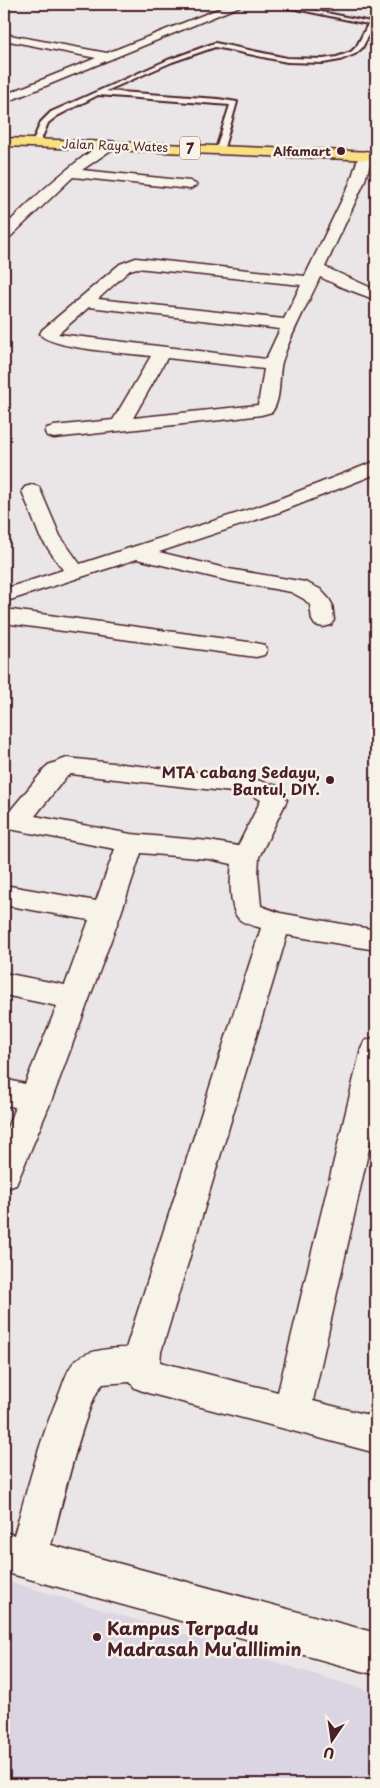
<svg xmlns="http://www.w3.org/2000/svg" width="380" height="1788" viewBox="0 0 380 1788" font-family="'Playpen Sans',sans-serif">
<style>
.built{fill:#dbd4e3}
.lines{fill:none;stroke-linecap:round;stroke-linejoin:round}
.lane-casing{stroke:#4a1f2b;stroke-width:4}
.street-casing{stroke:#4a1f2b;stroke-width:3}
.highway-casing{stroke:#4a1f2b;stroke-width:3}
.lane{fill:#f7f3e8;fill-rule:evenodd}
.street{fill:#f7f3e8;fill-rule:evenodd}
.highway{fill:#f9e181;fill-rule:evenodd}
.poi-dot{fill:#4a1f2b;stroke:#f7f3e8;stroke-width:2}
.labels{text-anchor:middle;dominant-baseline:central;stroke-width:5;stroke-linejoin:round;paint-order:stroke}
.far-street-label{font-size:12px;fill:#4a1f2b;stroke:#f7f3e8}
.far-poi-label{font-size:12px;font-weight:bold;fill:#4a1f2b;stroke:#f7f3e8;text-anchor:end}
.shield{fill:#f7f3e8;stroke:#7e5f64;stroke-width:1}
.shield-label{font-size:14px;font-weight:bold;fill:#4a1f2b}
.poi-label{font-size:15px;font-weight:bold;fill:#4a1f2b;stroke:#f7f3e8;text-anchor:end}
.near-poi-label{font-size:18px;font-weight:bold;fill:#4a1f2b;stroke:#f7f3e8;text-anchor:start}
</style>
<rect width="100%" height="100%" fill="#eae5e6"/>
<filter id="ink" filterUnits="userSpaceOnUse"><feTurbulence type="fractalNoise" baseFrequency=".02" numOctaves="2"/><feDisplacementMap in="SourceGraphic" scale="10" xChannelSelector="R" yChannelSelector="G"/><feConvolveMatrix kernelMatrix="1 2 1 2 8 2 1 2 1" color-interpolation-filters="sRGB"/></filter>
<g filter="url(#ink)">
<polygon class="built" points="4,1580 376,1693 376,1784 4,1784"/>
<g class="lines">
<g class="lane-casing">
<polygon id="lane" points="272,4 283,4 375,23 362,48 355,54 340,60 323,63 287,62 215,47 172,62 106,91 218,99 237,102 223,151 216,149 230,105 98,95 57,116 48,123 39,145 32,143 41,122 51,112 168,60 215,43 287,58 323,59 337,57 351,52 357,46 368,24"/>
</g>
<g class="street-casing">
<g id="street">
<polygon points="231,4 245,4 4,103 4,95 96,58 4,40 4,34 107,53"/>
<path d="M109 141 114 142 116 145 114 148 82 170 190 181 197 185 190 189 73 177 9 238 4 239V227C35 196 67 167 104 142Z"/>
<path d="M366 151 373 155 364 183 325 267 376 290V300L339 286 320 277C308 304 291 333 282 362 278 378 282 398 272 412L261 415 230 419 54 438 47 436 45 432 47 428 54 426 113 420 151 356C130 353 50 349 40 334L42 330 120 264 136 258 305 276 350 183 359 155ZM137 268 301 285 284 319 98 299 130 270ZM89 307 280 329 266 359 58 334ZM167 358 264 369 258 405 133 418Z"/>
<polygon points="376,461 376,474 280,512 159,552 229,569 305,582 320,589 329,599 332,604 334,620 331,625 323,627 315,625 312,620 310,605 304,599 291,592 229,581 137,559 4,602 4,589 63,570 40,537 22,491 25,487 32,485 39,487 60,536 80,564 266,504"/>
<polygon points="4,609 256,643 264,645 267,650 264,655 256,657 4,623"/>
<path d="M67 758 250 778 277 786 287 800 259 857 258 874 261 906 280 913 376 930V950L287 935 161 1352 160 1362 278 1392 361 1049 365 1041 376 1037V1117L313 1401 376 1417V1453L148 1393 135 1388 130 1382 103 1384C86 1398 59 1517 51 1545L376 1633V1675L4 1572V1532L14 1535C28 1487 40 1438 60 1392 64 1382 67 1369 75 1361 86 1350 112 1348 126 1348L261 928C255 926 244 924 239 919 229 909 230 877 232 864L209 859 141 853 121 913 52 1099 16 1185 4 1189V1136L15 1107 4 1105V1079L25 1084 57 1006 4 995V973L65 985 89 920 4 905V885L96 901 115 849 4 828V810L10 811 48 765ZM71 774 250 794 261 800 238 846 209 841 131 834 35 816 66 777Z"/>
</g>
</g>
<g class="highway-casing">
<polygon id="highway" points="4,138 376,152 376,160 4,146"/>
</g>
<use href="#lane" class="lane"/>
<use href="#street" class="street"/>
<use href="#highway" class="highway"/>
</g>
</g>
<g class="poi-dot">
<circle cx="341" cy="151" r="5"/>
<circle cx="330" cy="780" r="5"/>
<circle cx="97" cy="1637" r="5"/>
</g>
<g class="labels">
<g class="far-street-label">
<text transform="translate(115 145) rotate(2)">Jalan Raya Wates</text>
</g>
<g class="far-poi-label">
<text x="331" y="151">Alfamart</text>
</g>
<rect class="shield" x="180" y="136.5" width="20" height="23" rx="4"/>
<g class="shield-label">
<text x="190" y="148">7</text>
</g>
<g class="poi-label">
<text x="320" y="771">MTA cabang Sedayu,<tspan x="320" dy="17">Bantul, DIY.</tspan></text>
</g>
<g class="near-poi-label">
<text x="107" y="1627">Kampus Terpadu<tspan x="107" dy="21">Madrasah Mu'alllimin</tspan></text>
</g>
</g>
<rect width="380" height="1788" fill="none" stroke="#f7f3e8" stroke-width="20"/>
<rect x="10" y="10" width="360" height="1768" fill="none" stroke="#4a1f2b" stroke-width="2" filter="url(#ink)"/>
<g transform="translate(332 1740) rotate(193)" stroke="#f7f3e8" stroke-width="4" paint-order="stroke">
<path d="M0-4L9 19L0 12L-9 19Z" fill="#4a1f2b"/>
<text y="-8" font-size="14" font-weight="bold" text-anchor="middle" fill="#4a1f2b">U</text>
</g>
</svg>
